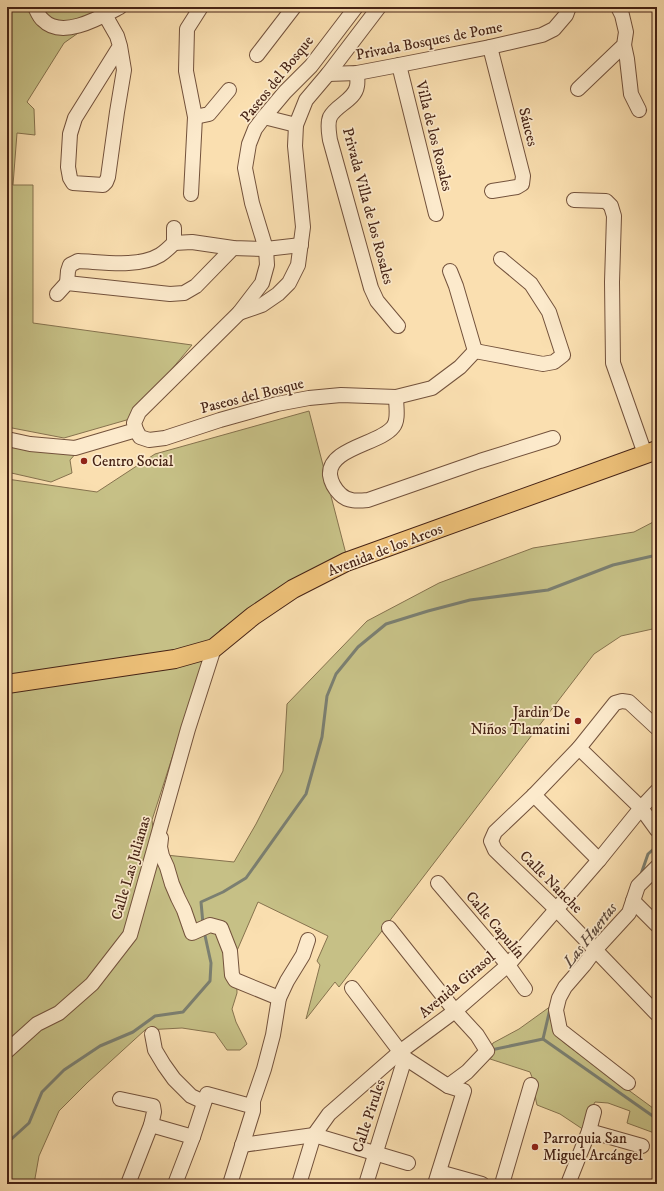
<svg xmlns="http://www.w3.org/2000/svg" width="664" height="1191" viewBox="0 0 664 1191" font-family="'IM FELL DW Pica',serif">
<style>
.green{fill:#c6c086;stroke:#86724e}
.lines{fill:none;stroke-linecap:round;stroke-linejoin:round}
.stream{stroke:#7b7f71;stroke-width:3}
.minor-casing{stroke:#73523c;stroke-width:16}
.major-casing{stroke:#462315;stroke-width:20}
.minor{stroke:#fceacc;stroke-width:14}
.major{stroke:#edc078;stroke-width:18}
.poi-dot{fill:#8f2418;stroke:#fceacc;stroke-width:1.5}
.labels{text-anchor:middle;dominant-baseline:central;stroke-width:3.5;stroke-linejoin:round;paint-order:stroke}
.street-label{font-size:15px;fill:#462315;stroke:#fceacc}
.poi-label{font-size:15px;fill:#462315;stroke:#fceacc;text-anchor:start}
.water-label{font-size:16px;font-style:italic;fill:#5c493c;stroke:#fceacc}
</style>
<rect width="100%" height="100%" fill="#fadfb0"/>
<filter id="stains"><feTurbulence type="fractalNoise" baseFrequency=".005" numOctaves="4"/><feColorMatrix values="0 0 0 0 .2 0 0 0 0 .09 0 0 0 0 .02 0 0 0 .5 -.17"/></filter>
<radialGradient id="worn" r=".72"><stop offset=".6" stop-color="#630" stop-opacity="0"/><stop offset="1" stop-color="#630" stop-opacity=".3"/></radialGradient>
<g class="green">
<polygon points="7,7 115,7 64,43 27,102 34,109 35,135 17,133 13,185 33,185 33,323 192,345 130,419 64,438 7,427"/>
<polygon points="309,411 346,554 220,630 191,699 152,820 156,854 234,862 256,824 283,771 287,704 367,621 439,583 533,548 634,532 657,520 657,628 621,636 594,654 339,987 335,982 306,1019 320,965 317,961 328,936 258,902 236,953 237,993 232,1009 236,1022 247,1044 240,1050 227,1050 215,1033 182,1028 145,1030 88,1082 59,1111 39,1156 34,1184 7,1184 7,479 97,492 155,454"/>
<polygon points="7,438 78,451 70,460 72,473 51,482 7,472"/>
<path d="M551 1006 554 1034 567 1045 657 1111V1134L627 1123 630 1111 608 1103 595 1102 590 1111 584 1130 560 1114 537 1105C534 1094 535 1083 530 1072L484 1057 493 1043 519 1029Z"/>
</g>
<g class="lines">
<g class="stream">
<polyline points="640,877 648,854 657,846"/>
<polyline points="203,924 201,902 223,892 246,878 306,794 322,737 327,696 336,674 358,647 386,624 428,611 470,600 548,590 613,565 657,555"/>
<polyline points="543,1039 550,1009"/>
<polyline points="491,1050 543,1039 657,1119"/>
<polyline points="7,1143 29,1123 42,1092 64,1070 100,1046 133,1032 155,1016 183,1012 210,981 211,963 204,931"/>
</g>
<g class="minor-casing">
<g id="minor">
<path d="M35 7C37 11 39 17 43 20 62 40 101 17 120 7"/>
<polyline points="356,7 311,66 285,92 264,117 255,129 249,144 245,168 252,203 266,249 267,265 262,283 239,313 139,412 134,423 136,430 140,437 149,440 165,438 220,420 277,404 309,398 341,395 396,397 432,388 460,367 475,351"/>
<polyline points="105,15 117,36 120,46 124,70 117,112 108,177 106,182 103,185 73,183 70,178 68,167 70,134 75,118 120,46"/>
<polyline points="624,45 627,59 631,94 639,110"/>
<polyline points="490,47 523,176 522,184 517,187 492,191"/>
<polyline points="257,55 294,7"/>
<polyline points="399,65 436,214"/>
<path d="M357 73C357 77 358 82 357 86 355 100 336 105 330 117 327 124 329 133 330 140L371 288 377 301 398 326"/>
<polyline points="328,74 357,73 399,65 490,47 542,35 554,29 566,15 569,7"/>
<polyline points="578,89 624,45 626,32 622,15 618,7"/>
<polyline points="195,117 209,114 229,90"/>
<polyline points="264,117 296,125"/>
<polyline points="191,194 195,117 186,71 187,29 201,7"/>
<polyline points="574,200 606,201 611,206 614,216 612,282 613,363 645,454"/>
<polyline points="174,243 192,242 233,248 266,249 301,245"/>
<polyline points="450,271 456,286 475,351"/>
<path d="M67 283 68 271 70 265 78 261C103 262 138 268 160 255 165 252 170 247 174 243V228"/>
<polyline points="57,294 67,283 170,294 184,293 196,286 233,248"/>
<polyline points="239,313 262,305 278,294 289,283 298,265 303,227 295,146 296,125 306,100 328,74 379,7"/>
<polyline points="475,351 543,364 554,362 563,355 549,312 531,284 501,259"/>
<path d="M396 397C396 406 399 420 393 427 380 444 328 448 330 475 331 482 334 488 340 494 348 502 358 501 368 500L480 461 553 438"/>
<polyline points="7,439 30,444 75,448 136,430"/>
<polyline points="657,728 629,702 622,701 615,703 579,748 534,795 495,832 491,841 495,850 556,909 657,1014"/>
<polyline points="579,748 641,808 657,830"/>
<polyline points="534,795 599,860"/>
<polyline points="161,838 160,847 162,856 167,867 172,884 178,898 184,910 192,933 210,925 221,928 230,951 232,975 235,980 279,998"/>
<polyline points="438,883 508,965 525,989"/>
<polyline points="633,901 657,925"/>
<polyline points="389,928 455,1011 477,1035 487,1051 467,1072 448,1086"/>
<polyline points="352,988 405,1058 448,1086 464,1091 435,1184"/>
<polyline points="152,1034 155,1050 164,1065 174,1079 191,1096 204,1102"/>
<polyline points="7,1051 37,1024 59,1013 92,984 130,935 188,729 214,648"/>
<polyline points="628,1083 560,1030 556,1010 559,998 565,987 584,965 595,950 629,913 638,886 657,867"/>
<polyline points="120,1099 153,1106 154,1112 151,1125 128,1184"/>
<polyline points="151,1125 193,1137"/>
<polyline points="589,1131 642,1146"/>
<polyline points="242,1145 314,1135 408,1163"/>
<polyline points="439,1172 482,1184"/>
<polyline points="175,1184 193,1137 207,1094 251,1106 252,1108"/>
<polyline points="230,1184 253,1111 253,1101 264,1069 273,1035 279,998 287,981 303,955 308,940"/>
<polyline points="299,1184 314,1135 329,1114 401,1051 455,1011 508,965 599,860 641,808 657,791"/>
<polyline points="366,1184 405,1058"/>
<polyline points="502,1184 531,1085"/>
<polyline points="568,1184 589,1131 594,1112"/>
</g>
</g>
<g class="major-casing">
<polyline id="major" points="7,684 175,659 214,648 253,616 293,589 346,562 657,450"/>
</g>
<use href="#minor" class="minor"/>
<use href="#major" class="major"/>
</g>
<g class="poi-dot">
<circle cx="84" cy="461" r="4"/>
<circle cx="578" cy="721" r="4"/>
<circle cx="535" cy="1147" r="4"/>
</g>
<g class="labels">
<g class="street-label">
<text transform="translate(429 41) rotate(-11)">Privada Bosques de Pome</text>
<text transform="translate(277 79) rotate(-51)">Paseos del Bosque</text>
<text transform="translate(528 127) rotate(76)">Sáuces</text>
<text transform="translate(434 136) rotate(76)">Villa de los Rosales</text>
<text transform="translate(368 206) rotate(75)">Privada Villa de los Rosales</text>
<text transform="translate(252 396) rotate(-14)">Paseos del Bosque</text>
<text transform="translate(385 550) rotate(-21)">Avenida de los Arcos</text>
<text transform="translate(131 868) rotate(-74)">Calle Las Julianas</text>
<text transform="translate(551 882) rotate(45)">Calle Nanche</text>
<text transform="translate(495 925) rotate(50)">Calle Capulín</text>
<text transform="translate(457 985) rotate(-40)">Avenida Girasol</text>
<text transform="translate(369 1116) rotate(-72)">Calle Pirules</text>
</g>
<g class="poi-label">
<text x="92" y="461">Centro Social</text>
<text x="570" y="712" text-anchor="end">Jardin De<tspan x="570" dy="17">Niños Tlamatini</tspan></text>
<text x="543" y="1138">Parroquia San<tspan x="543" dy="17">Miguel Arcángel</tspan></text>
</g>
<g class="water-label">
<text transform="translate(590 935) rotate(-52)">Las Huertas</text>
</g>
</g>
<rect width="664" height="1191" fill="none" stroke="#fadfb0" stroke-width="24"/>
<rect x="8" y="8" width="648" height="1175" fill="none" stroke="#462315" stroke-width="2"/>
<rect x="12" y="12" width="640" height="1167" fill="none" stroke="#462315"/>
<rect width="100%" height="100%" filter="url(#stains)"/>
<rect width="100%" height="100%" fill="url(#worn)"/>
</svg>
